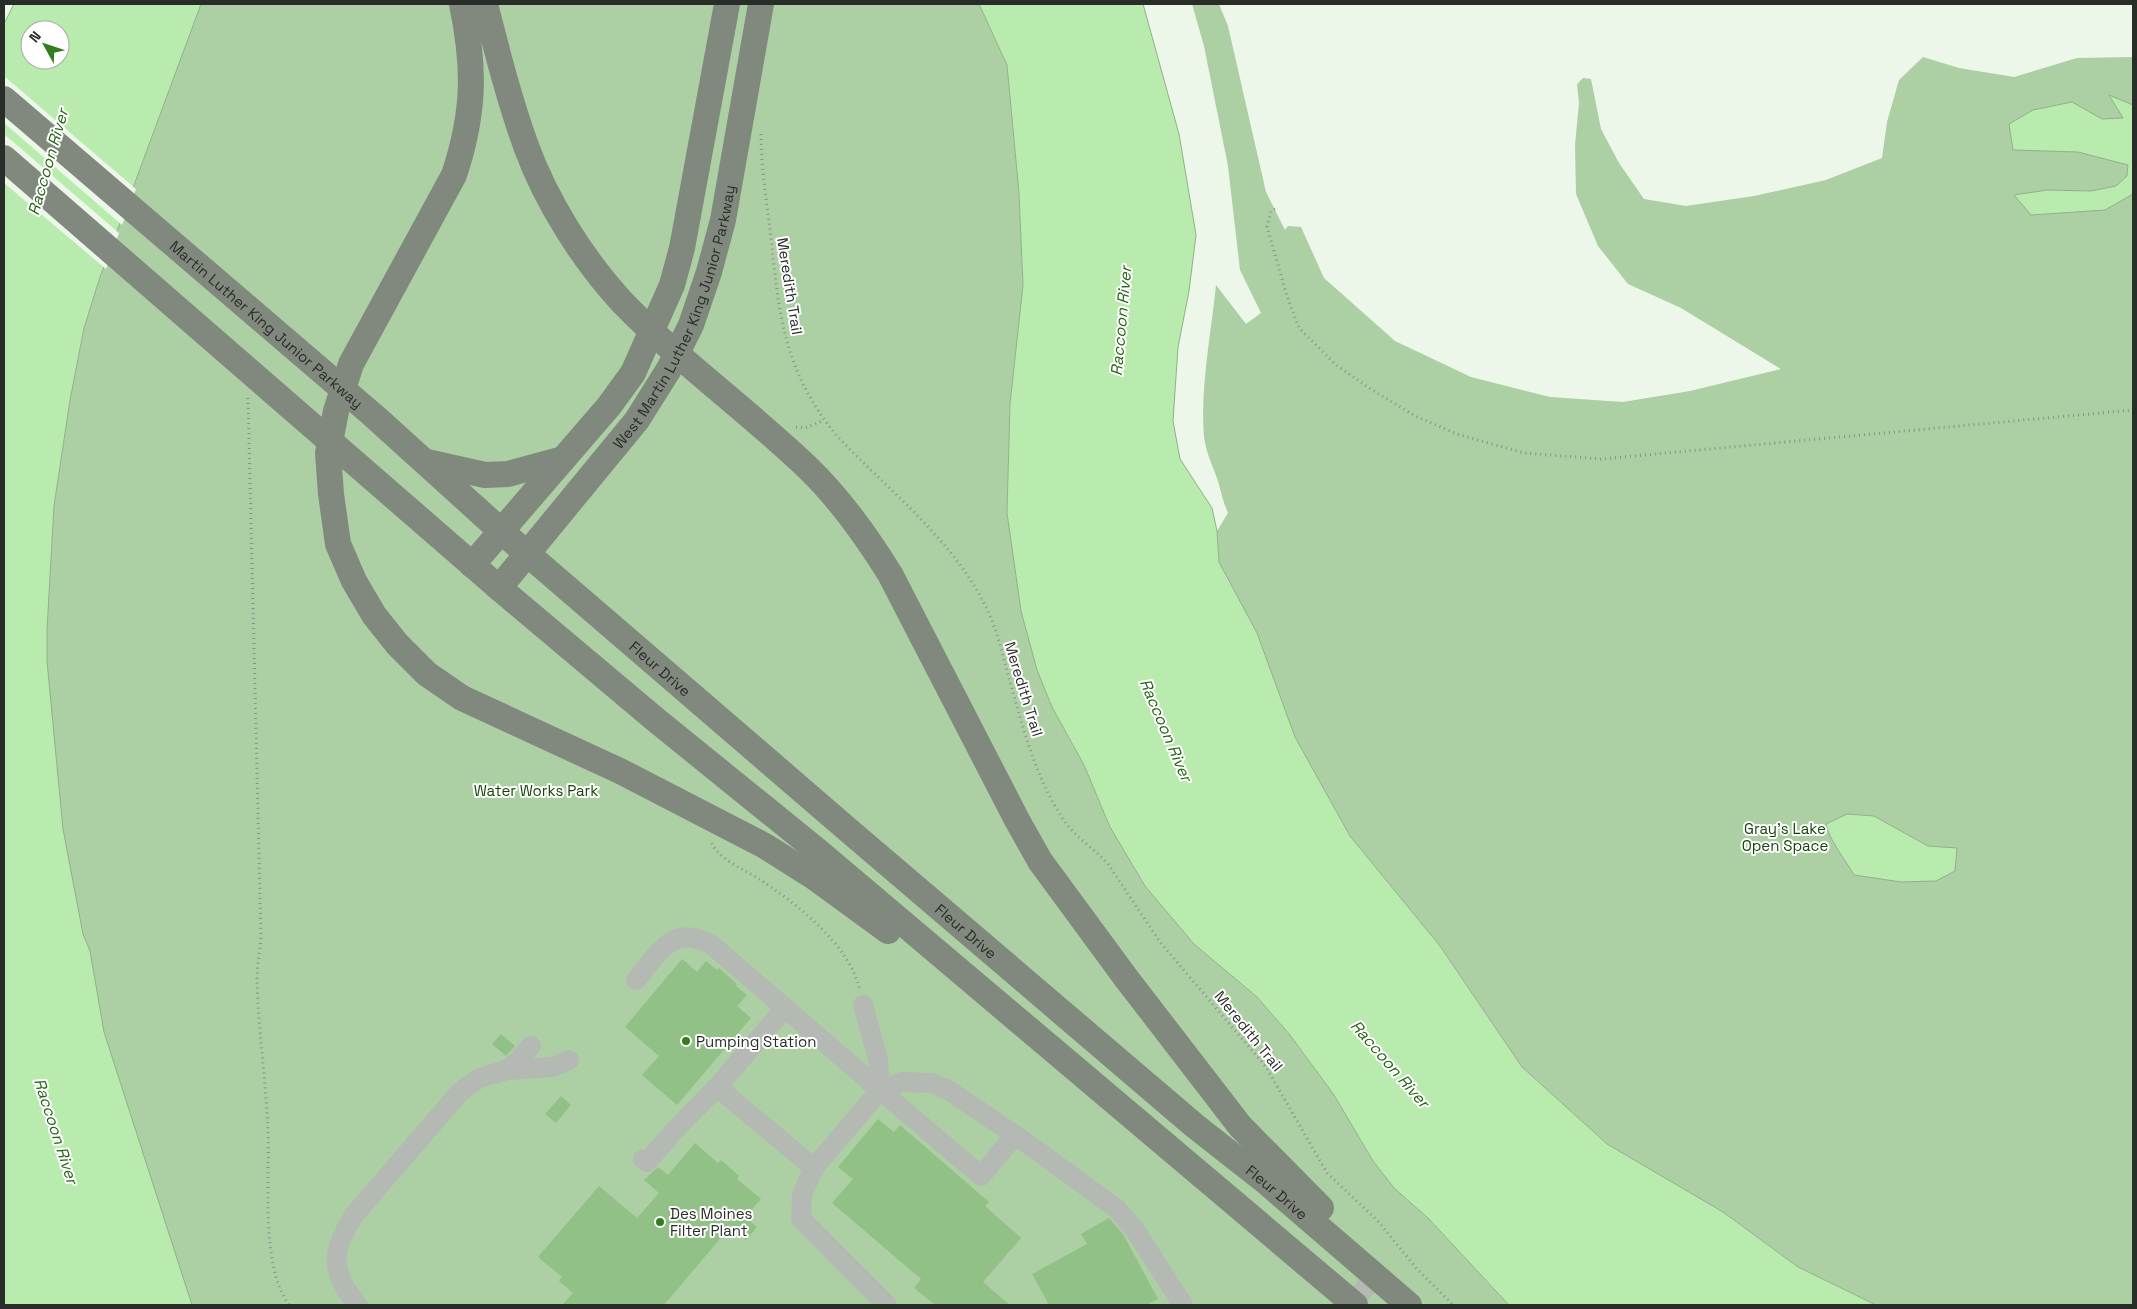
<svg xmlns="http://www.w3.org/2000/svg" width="2137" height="1309" viewBox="0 0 2137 1309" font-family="'Space Grotesk',sans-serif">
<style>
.green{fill:#acd0a3}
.water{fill:#baebae;stroke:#8eb286;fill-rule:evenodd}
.pier{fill:#ecf6e9}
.building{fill:#91c186}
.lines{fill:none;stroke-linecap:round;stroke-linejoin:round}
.path{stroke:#8a9188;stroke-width:3;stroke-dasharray:1 4;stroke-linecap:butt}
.minor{stroke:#b5b9b4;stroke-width:20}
.major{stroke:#81897f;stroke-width:26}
.poi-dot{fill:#357c21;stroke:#fff;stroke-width:2}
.labels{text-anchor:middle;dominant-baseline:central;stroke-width:4;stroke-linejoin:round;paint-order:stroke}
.street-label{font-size:15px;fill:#292d28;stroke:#fff}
.park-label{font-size:15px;fill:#174509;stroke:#fff}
.poi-label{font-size:15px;fill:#292d28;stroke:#fff;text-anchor:start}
.water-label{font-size:16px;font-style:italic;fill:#286416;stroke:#fff}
</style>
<rect width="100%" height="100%" fill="#ecf6e9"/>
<g class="green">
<polygon points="201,4 979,4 1007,65 1019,193 1023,285 1010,404 1007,513 1037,670 1052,707 1084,765 1110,827 1145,886 1194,944 1257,997 1290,1035 1334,1095 1373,1161 1394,1188 1428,1218 1509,1305 4,1305 54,506 70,400 84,328 100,277"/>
<path d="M1192 4H1219L1228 26 1266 192 1285 230 1288 226 1301 227 1324 278 1395 341 1471 377 1550 397 1623 402 1690 391 1781 369 1681 308 1628 284 1598 246 1576 194 1575 145 1579 103 1577 84 1583 78 1591 79 1601 129 1619 163 1644 199 1686 206 1754 196 1826 180 1882 158 1887 122 1899 80 1923 57 1959 68 2014 77 2077 58 2133 57V1305H1876L1798 1267 1723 1212 1607 1144 1522 1067 1440 946 1350 836 1295 737 1257 634 1219 562 1217 531 1228 513C1223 502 1221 492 1218 481 1213 466 1206 453 1204 437 1200 387 1211 335 1216 285L1246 324 1261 313 1240 270 1228 166 1204 46Z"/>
</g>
<g class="water">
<path d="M14 4H201L100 277 84 328 70 400 54 506 47 630V661L63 829 83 934 90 951 104 1032 192 1305H4V24ZM30 30H60V60H30Z"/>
<polygon points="979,4 1143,4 1179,134 1196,235 1189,291 1178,347 1173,421 1180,459 1212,508 1217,531 1219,562 1257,633 1295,737 1350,836 1440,946 1522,1067 1607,1144 1723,1212 1798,1267 1876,1305 1509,1305 1428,1218 1394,1188 1373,1161 1334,1095 1290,1035 1257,997 1194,944 1145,886 1110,827 1084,765 1052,707 1037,670 1021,611 1007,513 1010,404 1023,285 1019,193 1007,65"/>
<polygon points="2109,95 2133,105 2133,194 2105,210 2031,215 2014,195 2048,190 2091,191 2116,186 2127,176 2128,165 2078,152 2013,150 2009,124 2033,110 2072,102 2102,119 2123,118"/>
<path d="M1847 814 1874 816 1928 846 1957 848 1955 871 1936 881 1901 882 1854 875C1846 861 1828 838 1826 824Z"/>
</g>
<g class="pier">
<polygon points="4,76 136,189 122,225 4,123"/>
<polygon points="4,134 119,233 106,269 4,183"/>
</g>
<g class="building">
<polygon points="682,959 697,972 706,961 717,970 719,968 737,984 736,986 747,995 737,1006 751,1018 677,1105 642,1075 659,1056 625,1027"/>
<polygon points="501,1034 515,1046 506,1056 492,1044"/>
<polygon points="561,1096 571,1105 556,1123 545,1114"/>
<polygon points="878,1119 894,1132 900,1125 989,1202 985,1206 1021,1238 983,1282 1010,1305 935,1305 914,1288 921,1279 832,1203 853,1179 838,1167"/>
<polygon points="695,1143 718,1163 721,1160 739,1176 737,1179 761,1199 745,1217 757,1227 746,1240 730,1227 664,1305 562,1305 573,1293 559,1281 562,1277 538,1257 599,1186 637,1218 659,1193 644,1180 658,1167 668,1175"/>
<polygon points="1109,1218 1123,1234 1158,1299 1146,1305 1049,1305 1032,1274 1087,1244 1081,1234"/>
</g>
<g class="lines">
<g class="path">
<path d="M761 134C761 165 766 198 770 229 779 312 782 369 837 436 888 490 949 536 984 603 995 624 1001 648 1007 671 1021 720 1033 772 1061 816 1073 836 1093 847 1108 864L1160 942 1266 1067 1327 1173 1377 1220 1418 1270 1453 1305"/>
<polyline points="1275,209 1271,211 1267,227 1287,296 1299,328 1335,364 1369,388 1415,416 1457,434 1524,453 1601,459 2133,410"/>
<path d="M248 398 261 937C260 951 257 965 257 979 258 1029 266 1080 268 1130 270 1179 260 1265 289 1305"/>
<polyline points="796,427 805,428 824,420"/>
<path d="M712 843C718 859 745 870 759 879 797 904 849 944 860 990"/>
</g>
<g class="minor">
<path d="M636 980C660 952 672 923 712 945L880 1090 878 1059 863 1005"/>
<polyline points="507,1070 518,1061 531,1046"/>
<polyline points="717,1087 814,1168"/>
<polyline points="880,1090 981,1176 1015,1135"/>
<polyline points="643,1159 647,1162 674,1131 717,1087 785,1008"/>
<path d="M358 1305C329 1272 331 1250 355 1214L460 1092 476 1080 489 1075 507 1070 553 1067 569 1060"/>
<polyline points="887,1305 801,1219 802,1194 814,1168 880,1090 902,1082 932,1083 950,1091 1021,1139 1117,1209 1135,1230 1183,1305"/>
<polyline points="1351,1305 1375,1276"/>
</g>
<g class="major">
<path d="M462 4C475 67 475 112 454 175L351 364 336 411 328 453 331 494 338 544 354 581 374 615 397 644 427 674 462 698 620 771 765 846 814 877 888 931"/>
<path d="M485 4C497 51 509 99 526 146 546 201 583 260 623 303 681 363 750 412 809 469 841 500 867 537 890 574L1017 820 1040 861 1126 978 1240 1126 1321 1208"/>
<path id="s1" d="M4 99 374 416 501 531 854 835 1195 1126 1265 1181 1409 1305"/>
<polyline points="4,158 499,588 656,720 819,852 1355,1305"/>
<polyline points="427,462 485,475 508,474 563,459"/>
<polyline points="472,565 609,406 633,373 672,285 682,248 727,4"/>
<path id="s2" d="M499 588 637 420 669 369 691 325 709 272 723 220 761 4"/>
</g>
</g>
<g class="poi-dot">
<circle cx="686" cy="1041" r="5"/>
<circle cx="660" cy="1222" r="5"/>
</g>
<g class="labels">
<g class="street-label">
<text transform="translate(790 286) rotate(81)">Meredith Trail</text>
<text stroke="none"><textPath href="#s2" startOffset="328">West Martin Luther King Junior Parkway</textPath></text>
<text stroke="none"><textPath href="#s1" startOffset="346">Martin Luther King Junior Parkway</textPath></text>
<text stroke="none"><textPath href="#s1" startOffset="869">Fleur Drive</textPath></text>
<text transform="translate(1024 689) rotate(73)">Meredith Trail</text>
<text stroke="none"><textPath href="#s1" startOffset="1272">Fleur Drive</textPath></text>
<text transform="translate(1249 1031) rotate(51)">Meredith Trail</text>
<text stroke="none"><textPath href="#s1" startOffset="1678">Fleur Drive</textPath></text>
</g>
<g class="park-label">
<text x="536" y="790">Water Works Park</text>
<text x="1785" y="828">Gray's Lake<tspan x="1785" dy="17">Open Space</tspan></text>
</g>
<g class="poi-label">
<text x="696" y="1041">Pumping Station</text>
<text x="670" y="1213">Des Moines<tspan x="670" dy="17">Filter Plant</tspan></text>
</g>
<g class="water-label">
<text transform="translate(48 162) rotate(-74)">Raccoon River</text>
<text transform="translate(1121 321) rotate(-85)">Raccoon River</text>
<text transform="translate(1166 730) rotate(67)">Raccoon River</text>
<text transform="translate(1390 1064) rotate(49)">Raccoon River</text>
<text transform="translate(56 1131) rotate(72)">Raccoon River</text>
</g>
</g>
<rect width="2137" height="1309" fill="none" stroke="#292d28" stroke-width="10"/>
<g transform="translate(45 45) rotate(310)"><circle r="24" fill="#ffffff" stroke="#a9aba9"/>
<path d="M0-4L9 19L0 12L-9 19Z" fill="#357c21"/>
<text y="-8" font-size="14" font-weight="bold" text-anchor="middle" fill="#292d28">N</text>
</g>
</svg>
